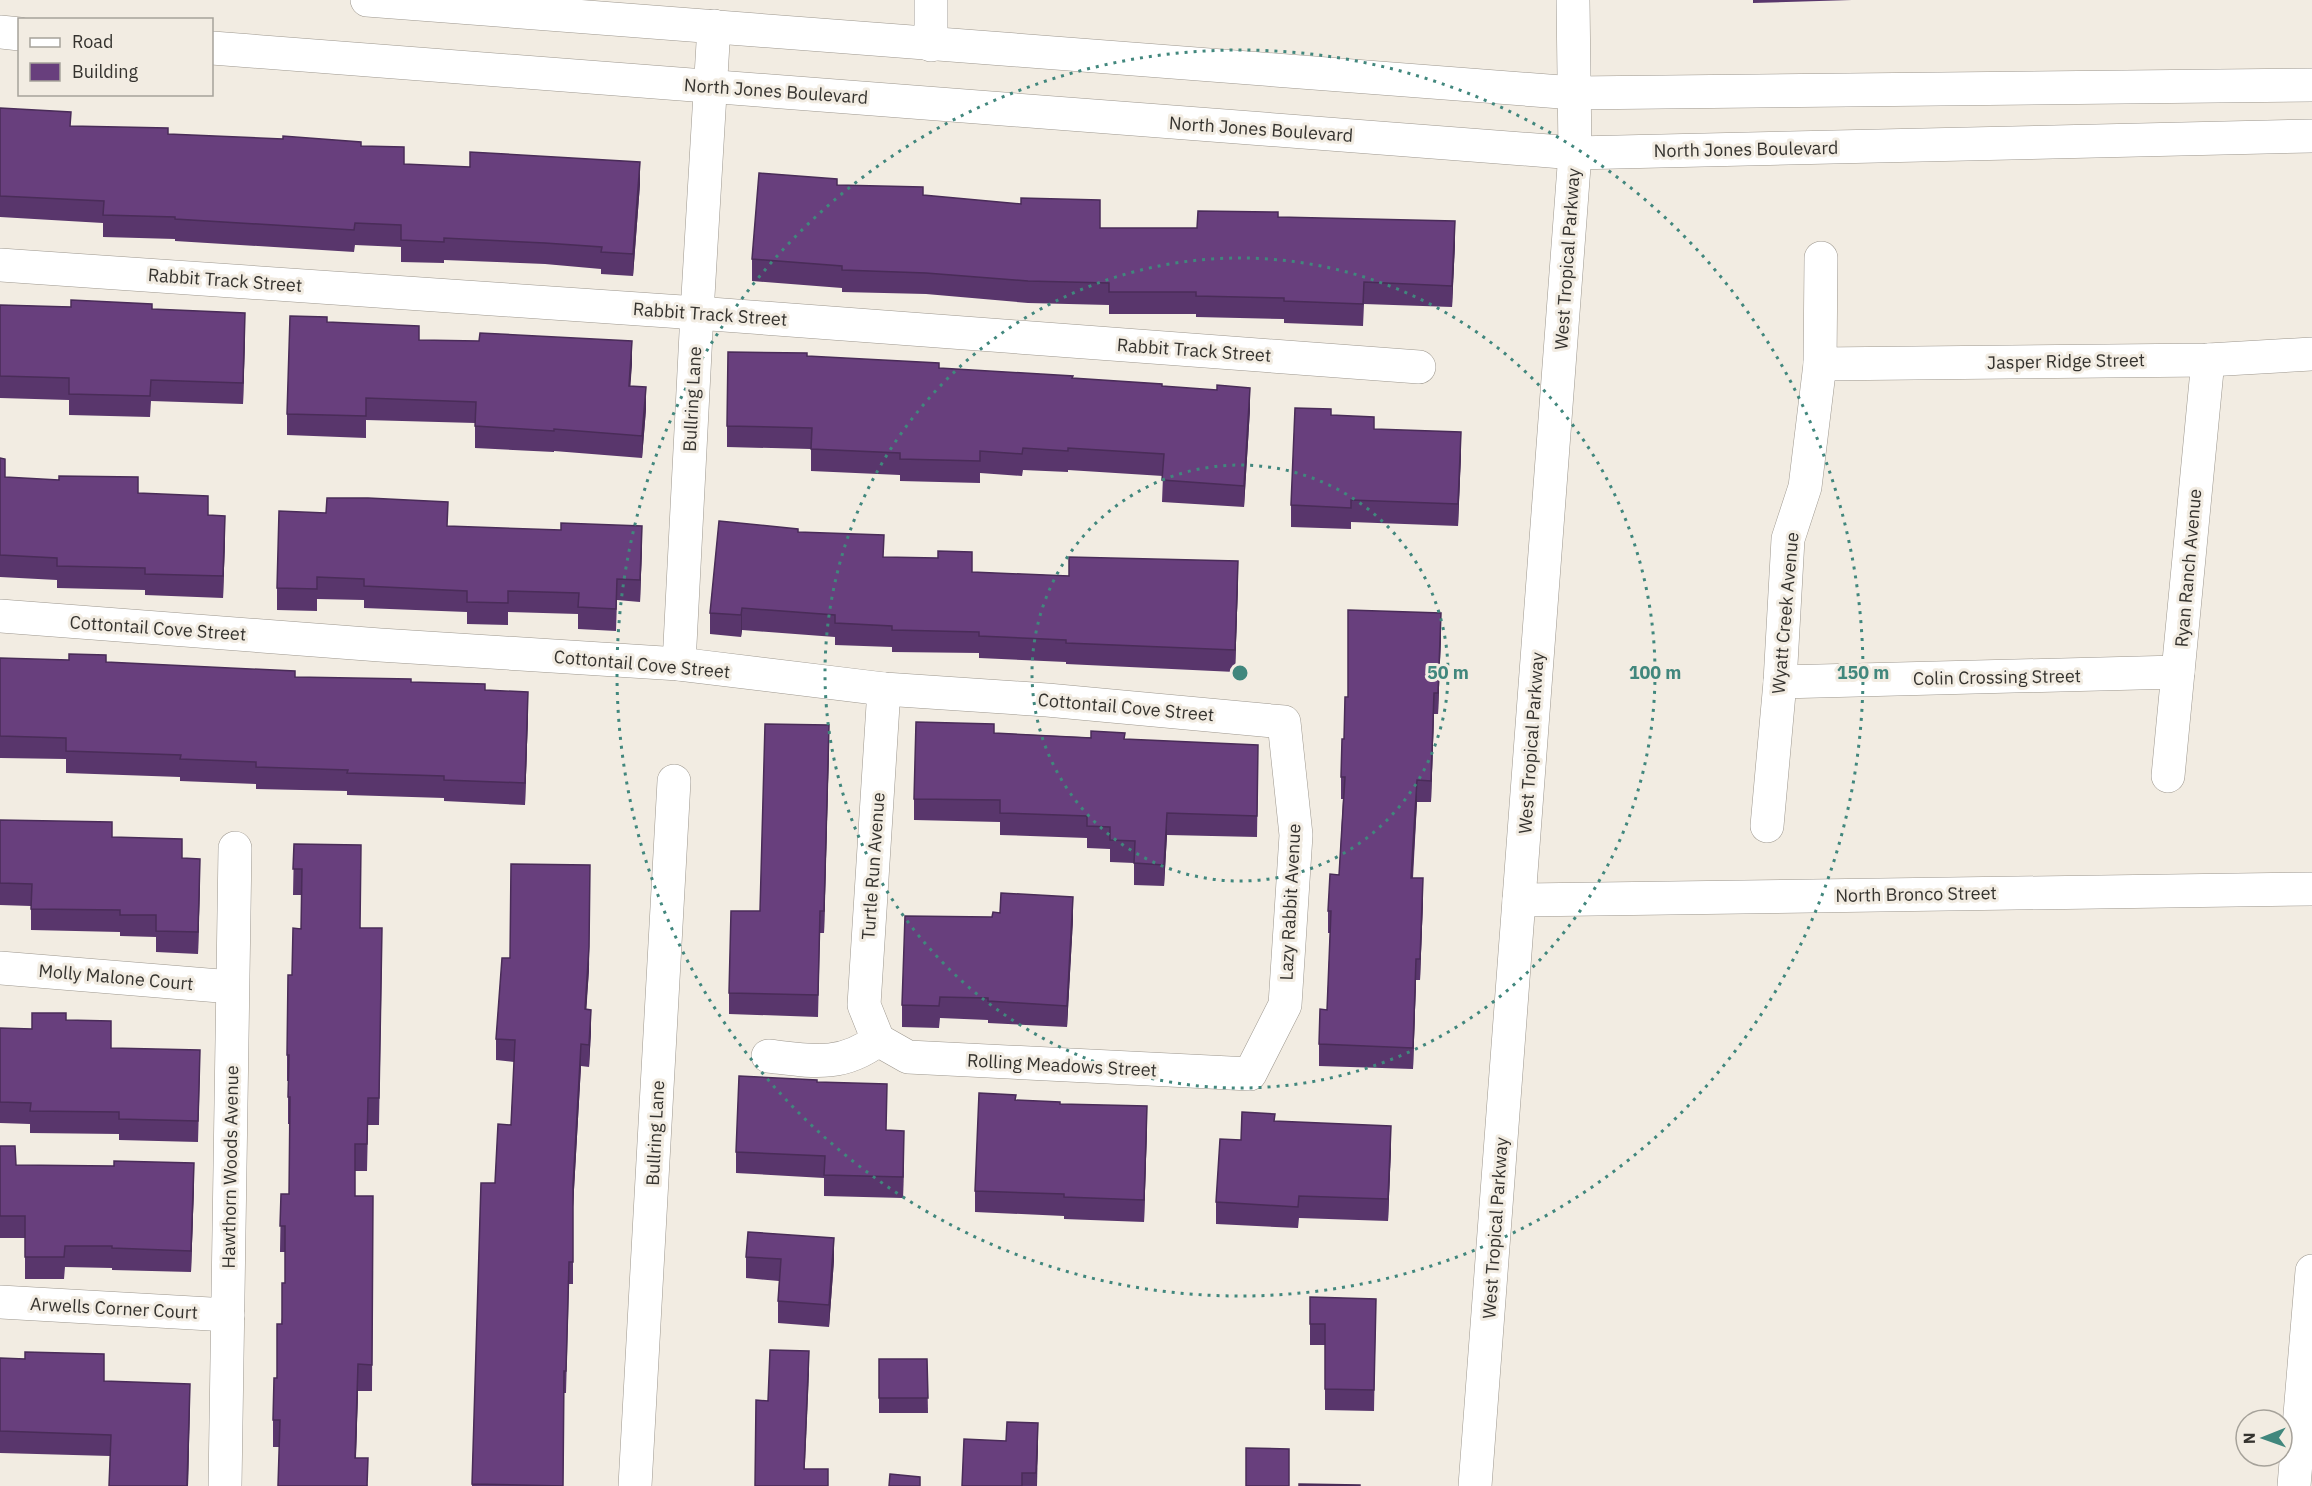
<svg xmlns="http://www.w3.org/2000/svg" width="2312" height="1486" viewBox="0 0 2312 1486" font-family="'IBM Plex Sans',sans-serif">
<style>
.lines{fill:none;stroke-linecap:round;stroke-linejoin:round}
.minor-casing{stroke:#9d978e;stroke-width:34}
.major-casing{stroke:#9d978e;stroke-width:34}
.minor{stroke:#fff;stroke-width:33}
.major{stroke:#fff;stroke-width:33}
.wall{fill:#59366c}
.shaded-wall{fill:#492c58}
.building{fill:#683f7d;stroke:#492c58;stroke-width:1.5}
.ring{fill:none;stroke:#41877d;stroke-width:3;stroke-dasharray:3 6}
.labels{text-anchor:middle;dominant-baseline:central;stroke-width:6;stroke-linejoin:round;paint-order:stroke}
.street-label{font-size:18px;fill:#35332f;stroke:#f2ece2}
.centre{fill:#41877d;stroke:#f2ece2;stroke-width:3}
.ring-label{font-size:18px;text-anchor:middle;font-weight:bold;fill:#41877d;stroke:#f2ece2;stroke-width:6;stroke-linejoin:round;paint-order:stroke}
</style>
<rect width="100%" height="100%" fill="#f2ece2"/>
<g class="lines">
<g class="minor-casing">
<g id="minor">
<polyline points="931,0 931,45"/>
<polyline points="0,265 697,313 1419,367"/>
<polyline points="1820,364 2208,360 2312,354"/>
<polyline points="0,616 380,645 679,664 884,689 1047,700 1284,722 1296,835 1285,1005 1250,1074 908,1057 878,1040"/>
<polyline points="679,664 697,313 714,26"/>
<polyline points="1780,682 2178,672"/>
<polyline points="2168,776 2208,360"/>
<polyline points="1767,826 1780,682 1788,539 1805,487 1820,364 1821,258"/>
<polyline points="1519,900 2312,889"/>
<polyline points="0,968 232,987"/>
<polyline points="878,1040 864,1005 884,689"/>
<path d="M768 1056C811 1061 841 1068 878 1040"/>
<polyline points="0,1302 228,1315"/>
<polyline points="225,1486 235,848"/>
<polyline points="635,1486 674,781"/>
<polyline points="2294,1486 2312,1271"/>
</g>
</g>
<g class="major-casing">
<g id="major">
<polyline points="367,0 1574,93 2312,85"/>
<polyline points="0,32 20,34"/>
<polyline points="212,48 1575,153 2312,136"/>
<polyline points="1475,1486 1575,153 1573,0"/>
</g>
</g>
<use href="#minor" class="minor"/>
<use href="#major" class="major"/>
</g>
<g class="wall">
<polygon points="1753,0 1852,0 1753,3"/>
<polygon points="0,108 71,126 168,134 361,146 404,164 640,184 633,276 601,274 601,269 545,264 444,260 444,263 401,262 401,247 355,245 354,252 175,241 175,239 103,237 103,223 0,217"/>
<polygon points="837,185 923,195 1100,228 1197,228 1278,217 1455,243 1452,307 1364,304 1363,326 1284,323 1284,319 1196,317 1196,314 1109,314 1109,305 1028,303 926,294 842,292 842,288 752,281 752,259"/>
<polygon points="0,305 152,309 245,335 243,404 151,401 150,417 69,415 69,400 0,398"/>
<polygon points="327,322 419,340 632,363 630,386 646,409 642,458 554,451 554,452 475,448 475,423 366,420 366,438 287,435 287,414"/>
<polygon points="807,356 939,368 1162,386 1250,409 1244,507 1162,502 1163,476 1068,470 1068,472 1023,470 1022,476 980,473 980,483 900,481 900,475 811,471 811,449 727,447 727,426"/>
<polygon points="1331,415 1374,429 1461,454 1458,526 1351,522 1351,529 1291,527 1291,505"/>
<polygon points="0,458 5,477 138,493 208,515 225,538 223,598 145,595 145,590 57,588 57,580 0,577"/>
<polygon points="448,526 642,547 640,602 617,600 616,631 578,629 578,614 508,612 508,625 467,624 467,612 364,608 364,600 317,599 317,611 277,610 277,588"/>
<polygon points="798,532 884,557 972,572 1238,583 1235,672 1066,664 1066,662 979,658 979,653 892,652 892,647 835,645 835,637 742,630 741,637 710,634 710,613"/>
<polygon points="1441,635 1438,714 1434,714 1431,802 1417,802 1413,878 1423,900 1420,980 1416,980 1413,1069 1319,1066 1319,1044 1327,1010 1330,933 1328,933 1328,911 1339,875 1343,799 1341,799 1341,777 1348,697"/>
<polygon points="0,658 106,662 295,677 411,682 485,690 528,714 525,805 444,801 444,798 347,795 347,791 256,789 256,784 180,781 180,777 66,773 66,759 0,758"/>
<polygon points="994,733 1125,739 1258,766 1257,837 1167,835 1164,886 1134,885 1134,863 1110,862 1110,849 1087,848 1087,838 1000,835 1000,822 914,820 914,799"/>
<polygon points="829,747 824,933 820,933 818,1017 729,1014 729,993 760,911"/>
<polygon points="0,820 112,838 182,858 200,880 198,954 156,952 156,937 120,936 120,932 31,930 31,906 0,905"/>
<polygon points="294,844 382,954 379,1125 368,1125 367,1171 355,1171 355,1196 373,1196 372,1391 358,1391 356,1458 368,1486 279,1447 273,1447 273,1420 285,1283 285,1252 280,1252 281,1194 289,1194 290,1124 288,1124 288,1081 287,1081 287,1055 301,929 302,895 293,895"/>
<polygon points="1073,919 1067,1027 988,1023 988,1020 940,1018 939,1028 902,1027 902,1005"/>
<polygon points="589,969 586,1009 591,1031 589,1067 581,1066 573,1207 573,1284 569,1284 566,1393 564,1393 563,1486 472,1486 481,1183 495,1183 511,1125 514,1062 496,1060 496,1039"/>
<polygon points="66,1020 111,1048 200,1071 198,1142 119,1140 119,1134 30,1133 30,1124 0,1123 0,1028 32,1029"/>
<polygon points="817,1082 887,1130 904,1152 903,1198 824,1196 824,1178 736,1173 736,1152"/>
<polygon points="1016,1100 1060,1104 1147,1127 1144,1222 1064,1219 1064,1216 975,1212 975,1191"/>
<polygon points="1275,1121 1391,1148 1388,1221 1299,1218 1298,1228 1216,1224 1216,1202 1241,1140"/>
<polygon points="0,1146 16,1165 194,1185 191,1272 112,1270 112,1268 65,1267 64,1279 25,1279 25,1238 0,1238"/>
<polygon points="746,1257 834,1260 829,1327 778,1323 778,1301 779,1281 746,1278"/>
<polygon points="1310,1297 1376,1299 1374,1411 1325,1410 1325,1345 1310,1345"/>
<polygon points="0,1358 104,1381 190,1406 188,1486 109,1486 110,1456 0,1453"/>
<polygon points="879,1359 927,1359 928,1413 879,1413"/>
<polygon points="1038,1445 1037,1486 962,1486"/>
</g>
<g class="shaded-wall">
<polygon points="640,162 640,184 633,276 633,254"/>
<polygon points="1455,221 1455,243 1452,307 1452,286"/>
<polygon points="245,313 245,335 243,404 243,383"/>
<polygon points="632,341 632,363 629,407 629,386"/>
<polygon points="646,387 646,409 642,458 642,436"/>
<polygon points="1250,388 1250,409 1244,507 1244,486"/>
<polygon points="1461,432 1461,454 1458,526 1458,504"/>
<polygon points="225,516 225,538 223,598 223,576"/>
<polygon points="642,526 642,547 640,602 640,580"/>
<polygon points="1238,561 1238,583 1235,672 1235,650"/>
<polygon points="742,608 742,630 741,637 741,615"/>
<polygon points="1441,613 1441,635 1438,714 1438,693"/>
<polygon points="528,692 528,714 525,805 525,783"/>
<polygon points="1434,693 1434,714 1431,802 1431,781"/>
<polygon points="829,725 829,747 824,933 824,911"/>
<polygon points="1417,780 1417,802 1411,900 1411,878"/>
<polygon points="1167,813 1167,835 1164,886 1164,865"/>
<polygon points="200,859 200,880 198,954 198,932"/>
<polygon points="590,865 589,969 585,1031 585,1009"/>
<polygon points="1423,878 1423,900 1420,980 1420,959"/>
<polygon points="1073,897 1073,919 1067,1027 1067,1006"/>
<polygon points="1416,959 1416,980 1413,1069 1413,1048"/>
<polygon points="591,1010 591,1031 589,1067 589,1045"/>
<polygon points="581,1044 581,1066 573,1207 573,1284 573,1186"/>
<polygon points="1147,1106 1147,1127 1144,1222 1144,1200"/>
<polygon points="1391,1126 1391,1148 1388,1221 1388,1199"/>
<polygon points="904,1131 904,1152 903,1198 903,1177"/>
<polygon points="194,1163 194,1185 191,1272 191,1251"/>
<polygon points="834,1238 834,1260 829,1327 829,1305"/>
<polygon points="809,1351 809,1373 804,1486 804,1469"/>
<polygon points="358,1364 358,1391 355,1485 355,1458"/>
<polygon points="190,1384 188,1486 187,1486"/>
<polygon points="1038,1423 1038,1445 1036,1486 1036,1473"/>
</g>
<g class="building">
<polygon points="0,108 71,112 70,126 168,128 168,134 283,139 283,136 361,142 361,146 404,147 404,164 470,167 470,152 640,162 633,254 601,252 602,247 545,243 444,238 444,242 401,240 401,225 355,223 354,230 175,219 175,217 103,215 104,201 0,196"/>
<polygon points="759,173 837,179 837,185 923,187 923,195 1021,204 1021,198 1100,200 1100,228 1197,228 1198,211 1278,212 1278,217 1455,221 1452,286 1364,282 1363,304 1284,301 1284,298 1196,296 1196,292 1109,292 1109,283 1028,281 926,273 842,270 842,266 752,259"/>
<polygon points="71,300 152,304 152,309 245,313 243,383 151,380 150,396 69,394 69,378 0,376 0,305 71,307"/>
<polygon points="290,316 327,317 327,322 419,326 419,340 479,341 480,333 632,341 629,386 646,387 642,436 554,429 554,431 475,426 476,402 366,398 366,416 287,414"/>
<polygon points="728,352 807,353 807,356 939,363 939,368 1073,376 1072,378 1162,384 1162,386 1217,390 1217,385 1250,388 1244,486 1162,480 1164,454 1068,448 1068,451 1023,448 1022,454 980,451 980,461 900,459 900,453 811,449 812,428 727,426"/>
<polygon points="1295,408 1331,409 1331,415 1374,417 1374,429 1461,432 1458,504 1351,500 1351,508 1291,505"/>
<polygon points="0,458 5,459 5,477 59,480 59,476 138,477 138,493 208,496 208,515 225,516 223,576 145,574 145,568 57,566 57,558 0,555"/>
<polygon points="327,498 368,498 448,502 447,526 561,530 561,523 642,526 640,580 617,579 616,609 578,607 579,593 508,591 508,603 467,602 467,591 364,586 364,579 317,577 317,589 277,588 279,511 326,513"/>
<polygon points="719,521 798,529 798,532 884,535 883,557 938,558 938,551 972,552 972,572 1069,576 1069,557 1238,561 1235,650 1066,643 1066,640 979,636 979,632 892,630 892,626 835,623 835,615 742,608 741,615 710,613"/>
<polygon points="1348,610 1441,613 1438,693 1434,693 1431,781 1417,780 1411,878 1423,878 1420,959 1416,959 1413,1048 1319,1044 1320,1009 1327,1010 1331,911 1328,911 1330,874 1339,875 1345,777 1341,777 1342,739 1344,739 1345,697 1348,697"/>
<polygon points="69,654 106,655 106,662 295,671 295,677 411,679 411,682 485,684 485,690 528,692 525,783 444,780 444,776 347,773 348,770 256,767 256,762 180,759 181,755 66,751 66,738 0,736 0,658 69,660"/>
<polygon points="916,722 994,724 994,733 1091,738 1091,731 1125,733 1124,739 1258,745 1257,816 1167,813 1164,865 1134,863 1135,841 1110,840 1110,827 1087,826 1087,816 1000,813 1000,800 914,799"/>
<polygon points="765,724 829,725 824,911 820,911 818,995 729,993 731,911 760,911"/>
<polygon points="0,820 112,822 112,837 182,839 182,858 200,859 198,932 156,931 156,915 120,915 120,910 31,909 32,884 0,883"/>
<polygon points="294,844 361,845 360,928 382,928 379,1098 368,1098 367,1144 355,1144 355,1196 373,1196 372,1365 358,1364 355,1458 368,1458 367,1486 278,1486 280,1420 273,1420 274,1378 277,1378 277,1324 282,1324 282,1283 285,1283 285,1226 280,1226 281,1194 289,1194 290,1097 288,1097 289,1055 287,1055 288,975 292,975 293,928 301,929 302,869 293,869"/>
<polygon points="511,864 590,865 589,947 585,1009 591,1010 589,1045 581,1044 573,1186 573,1262 569,1262 566,1371 564,1371 563,1486 472,1484 481,1183 495,1183 498,1124 511,1125 515,1040 496,1039 502,958 510,958"/>
<polygon points="1001,893 1073,897 1067,1006 988,1001 988,998 940,997 939,1006 902,1005 905,916 992,917 993,912 1000,913"/>
<polygon points="32,1013 66,1013 66,1020 111,1021 111,1048 200,1050 198,1121 119,1119 119,1112 30,1111 31,1103 0,1102 0,1028 32,1029"/>
<polygon points="739,1076 817,1080 817,1082 887,1084 886,1130 904,1131 903,1177 824,1175 825,1156 736,1152"/>
<polygon points="979,1093 1016,1095 1015,1100 1060,1102 1060,1104 1147,1106 1144,1200 1064,1197 1064,1194 975,1191"/>
<polygon points="1242,1112 1275,1114 1274,1121 1391,1126 1388,1199 1299,1196 1298,1207 1216,1202 1220,1139 1241,1140"/>
<polygon points="0,1146 15,1146 16,1165 114,1166 114,1161 194,1163 191,1251 112,1248 112,1246 65,1246 64,1257 25,1257 25,1216 0,1216"/>
<polygon points="748,1232 834,1238 829,1305 778,1301 781,1259 746,1257"/>
<polygon points="1310,1297 1376,1299 1374,1390 1325,1389 1325,1324 1310,1324"/>
<polygon points="770,1350 809,1351 804,1469 828,1469 828,1486 755,1486 756,1400 768,1401"/>
<polygon points="25,1352 104,1354 104,1381 190,1384 187,1486 109,1486 111,1435 0,1431 0,1358 25,1359"/>
<polygon points="879,1359 927,1359 928,1398 879,1398"/>
<polygon points="1007,1422 1038,1423 1036,1473 1022,1473 1022,1486 962,1486 964,1439 1006,1441"/>
<polygon points="1246,1448 1289,1449 1289,1486 1246,1486"/>
<polygon points="890,1474 920,1477 920,1486 889,1486"/>
<polygon points="1299,1484 1360,1485 1360,1486 1299,1486"/>
</g>
<g class="ring">
<circle cx="1240" cy="673" r="208"/>
<circle cx="1240" cy="673" r="415"/>
<circle cx="1240" cy="673" r="623"/>
</g>
<g class="labels">
<g class="street-label">
<text transform="translate(776 91) rotate(4)">North Jones Boulevard</text>
<text transform="translate(1261 129) rotate(4)">North Jones Boulevard</text>
<text transform="translate(1746 149) rotate(-1)">North Jones Boulevard</text>
<text transform="translate(1567 259) rotate(-86)">West Tropical Parkway</text>
<text transform="translate(225 280) rotate(4)">Rabbit Track Street</text>
<text transform="translate(710 314) rotate(4)">Rabbit Track Street</text>
<text transform="translate(1194 350) rotate(4)">Rabbit Track Street</text>
<text transform="translate(2066 361) rotate(-1)">Jasper Ridge Street</text>
<text transform="translate(692 399) rotate(-87)">Bullring Lane</text>
<text transform="translate(2188 568) rotate(-85)">Ryan Ranch Avenue</text>
<text transform="translate(1785 613) rotate(-85)">Wyatt Creek Avenue</text>
<text transform="translate(158 628) rotate(4)">Cottontail Cove Street</text>
<text transform="translate(642 664) rotate(5)">Cottontail Cove Street</text>
<text transform="translate(1997 677) rotate(-1)">Colin Crossing Street</text>
<text transform="translate(1126 707) rotate(5)">Cottontail Cove Street</text>
<text transform="translate(1531 743) rotate(-86)">West Tropical Parkway</text>
<text transform="translate(873 866) rotate(-86)">Turtle Run Avenue</text>
<text transform="translate(1916 894) rotate(-1)">North Bronco Street</text>
<text transform="translate(1290 902) rotate(-87)">Lazy Rabbit Avenue</text>
<text transform="translate(116 977) rotate(5)">Molly Malone Court</text>
<text transform="translate(1062 1065) rotate(3)">Rolling Meadows Street</text>
<text transform="translate(655 1133) rotate(-87)">Bullring Lane</text>
<text transform="translate(230 1167) rotate(-89)">Hawthorn Woods Avenue</text>
<text transform="translate(1495 1228) rotate(-86)">West Tropical Parkway</text>
<text transform="translate(114 1308) rotate(3)">Arwells Corner Court</text>
</g>
</g>
<circle cx="1240" cy="673" r="9" class="centre"/>
<g class="ring-label">
<text x="1448" y="679">50 m</text>
<text x="1655" y="679">100 m</text>
<text x="1863" y="679">150 m</text>
</g>
<rect x="18" y="18" width="195" height="78" fill="#f2ece2" stroke="#a6a29a" stroke-width="1.5"/>
<rect x="30" y="38" width="30" height="9" fill="#ffffff" stroke="#a6a29a" stroke-width="1.5"/>
<text x="72" y="48" font-size="18" fill="#35332f">Road</text>
<rect x="30" y="63" width="30" height="18" fill="#683f7d" stroke="#a6a29a" stroke-width="1.5"/>
<text x="72" y="78" font-size="18" fill="#35332f">Building</text>
<g transform="translate(2264 1438) rotate(269)"><circle r="28" fill="#f2ece2" stroke="#a6a29a" stroke-width="1.5"/>
<path d="M0-4.5L10 22L0 15L-10 22Z" fill="#41877d"/>
<text y="-9" font-size="16" font-weight="bold" text-anchor="middle" fill="#35332f">N</text>
</g>
</svg>
